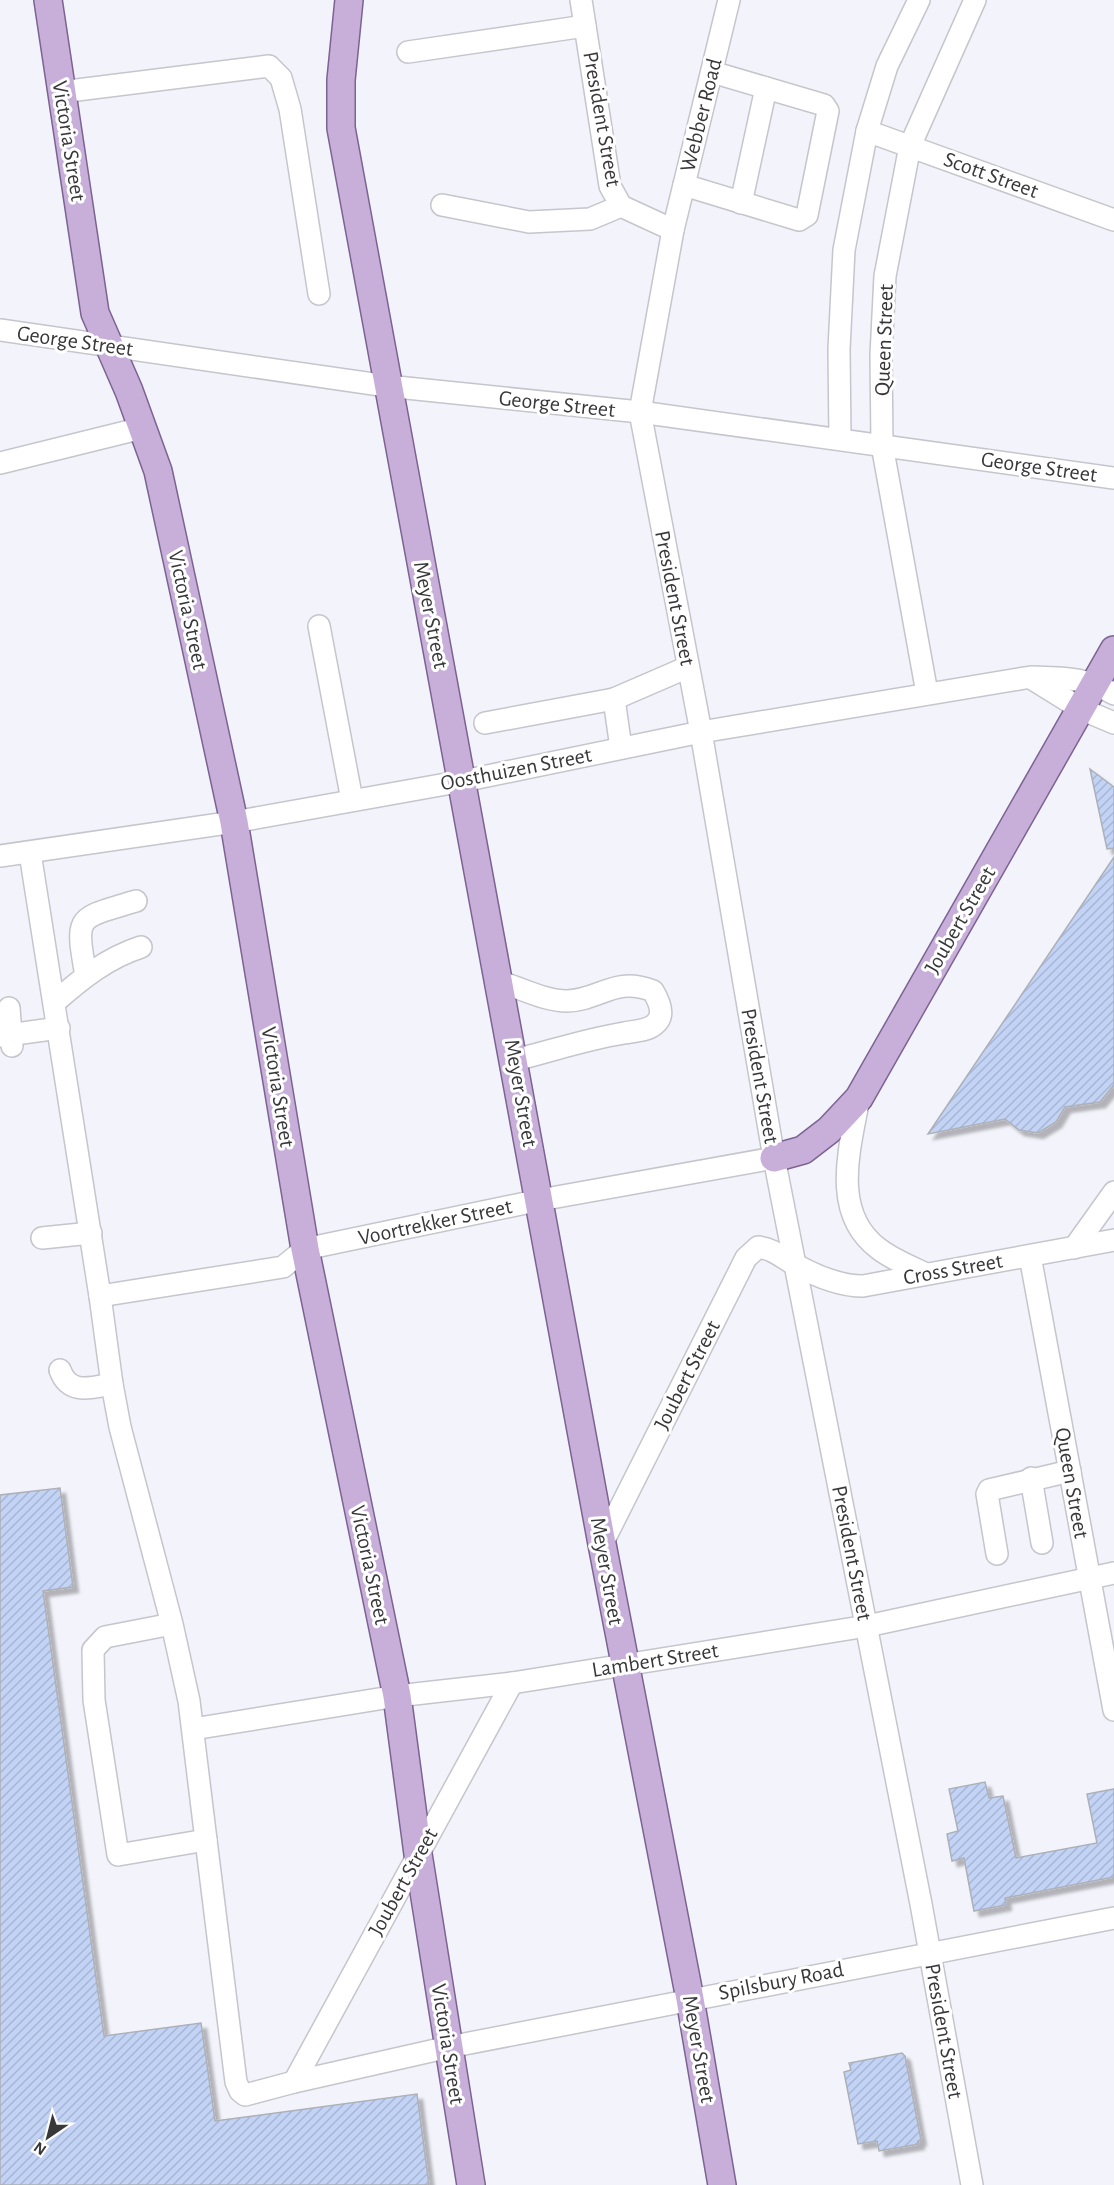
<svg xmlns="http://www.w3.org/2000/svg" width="1114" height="2185" viewBox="0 0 1114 2185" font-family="'Alegreya Sans',sans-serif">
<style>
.building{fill:url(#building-hatch);stroke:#adb0b7;stroke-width:1.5;filter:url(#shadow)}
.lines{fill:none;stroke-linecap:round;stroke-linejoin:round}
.minor-casing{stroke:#c5c5cc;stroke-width:24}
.major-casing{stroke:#7c6392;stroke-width:30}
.minor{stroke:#fff;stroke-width:21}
.major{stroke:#c7afda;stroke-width:27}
.labels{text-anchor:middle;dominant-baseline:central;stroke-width:6;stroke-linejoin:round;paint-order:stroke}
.street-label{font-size:22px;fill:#38383b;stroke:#fff}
</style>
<defs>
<pattern id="building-hatch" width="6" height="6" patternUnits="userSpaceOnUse" patternTransform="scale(1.5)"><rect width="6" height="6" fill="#c2d3f5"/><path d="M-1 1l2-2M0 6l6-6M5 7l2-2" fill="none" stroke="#a7b6d3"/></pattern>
<filter id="shadow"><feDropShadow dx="5.5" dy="5.5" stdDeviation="1.5" flood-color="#0004"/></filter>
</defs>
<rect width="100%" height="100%" fill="#f3f3fb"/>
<g class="building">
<polygon points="1090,769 1114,787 1114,848 1107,849"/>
<polygon points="1114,857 1114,1085 1100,1102 1065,1107 1056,1122 1038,1133 1019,1130 1005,1119 928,1134"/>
<polygon points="60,1488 73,1587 43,1591 104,2036 201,2023 215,2121 417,2094 429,2185 0,2185 0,1495"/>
<polygon points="985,1782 989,1798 1003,1796 1016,1858 1097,1843 1087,1794 1114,1789 1114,1877 1005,1898 1006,1905 974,1911 964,1858 952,1861 947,1834 958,1831 949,1789"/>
<polygon points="902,2053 905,2056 921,2140 918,2141 919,2144 879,2151 877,2141 858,2144 844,2072 851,2070 849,2063"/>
</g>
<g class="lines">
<g class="minor-casing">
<g id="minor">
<polyline points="581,0 610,186 621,206 673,230"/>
<polyline points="729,0 673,230 640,412 701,732 774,1158 921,1904 972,2185"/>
<polyline points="408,52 585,26"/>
<polyline points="61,92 269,66 281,78 290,109 319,294"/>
<polyline points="867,131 1114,220"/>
<polyline points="684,185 799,220 807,215 828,111 824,105 712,72"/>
<polyline points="741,203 766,88"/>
<polyline points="442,205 529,222 590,219 621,206"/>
<polyline points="0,330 387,386 640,412 1114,478"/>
<polyline points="840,439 839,349 844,250 867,131 887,66 919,0"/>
<polyline points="0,463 142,428"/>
<polyline points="319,626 352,800"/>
<polyline points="1031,678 1081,709 1114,723"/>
<polyline points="927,693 882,445 881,355 885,276 910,146 975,0"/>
<polyline points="614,699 621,748"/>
<polyline points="485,723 614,699 688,667"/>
<polyline points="30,853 100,1296 112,1384 120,1427 172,1624 105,1637 93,1650 94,1700 118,1855 206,1840 189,1701 172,1624"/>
<path d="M0 856 234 822 463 781 701 732 1031 677C1064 678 1085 677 1114 694"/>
<path d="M86 976C75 914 76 919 136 901"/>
<path d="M500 982C521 988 545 1001 567 1001 601 1000 614 976 653 991 659 1001 666 1015 655 1024 648 1031 634 1031 624 1033 587 1039 551 1051 515 1060"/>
<path d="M55 1002C81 979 107 958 141 947"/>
<polyline points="9,1008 12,1046"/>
<polyline points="0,1036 59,1028"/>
<path d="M859 1098C850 1148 830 1213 879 1249 892 1259 909 1266 924 1273"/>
<polyline points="42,1238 91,1233"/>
<polyline points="1074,1248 1114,1192"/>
<polyline points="1030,1256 1114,1710"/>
<polyline points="100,1296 283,1267 305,1249 540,1200 774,1158"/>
<path d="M60 1370C69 1395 90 1388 112 1384"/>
<polyline points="1031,1478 1042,1543"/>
<path d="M602 1544 746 1258 758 1247C774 1249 782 1258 796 1265 816 1276 841 1286 863 1286L1114 1240"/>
<polyline points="997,1554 987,1494 989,1490 1070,1471"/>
<polyline points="193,1729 397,1696 512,1683 867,1626 1114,1573"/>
<polyline points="206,1840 236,2082 240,2091 245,2095 294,2082 449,2047 1114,1918"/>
<polyline points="294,2082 512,1683"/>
</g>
</g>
<g class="major-casing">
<g id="major">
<polyline points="48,0 95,313 129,391 158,471 234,822 305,1249 397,1696 418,1854 471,2185"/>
<polyline points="349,0 341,80 341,128 602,1544 690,1999 722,2185"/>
<polyline points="774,1158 803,1150 829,1130 859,1098 1114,650"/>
</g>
</g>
<use href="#minor" class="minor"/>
<use href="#major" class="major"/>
</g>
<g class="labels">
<g class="street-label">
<text transform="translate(701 115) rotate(-76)">Webber Road</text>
<text transform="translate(602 119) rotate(80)">President Street</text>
<text transform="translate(69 141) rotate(81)">Victoria Street</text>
<text transform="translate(991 175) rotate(20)">Scott Street</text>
<text transform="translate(884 340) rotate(-88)">Queen Street</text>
<text transform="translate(75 341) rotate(8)">George Street</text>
<text transform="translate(557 404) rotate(6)">George Street</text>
<text transform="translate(1039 467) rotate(8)">George Street</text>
<text transform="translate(675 598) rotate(79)">President Street</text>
<text transform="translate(188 610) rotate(78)">Victoria Street</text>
<text transform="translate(431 615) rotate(79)">Meyer Street</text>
<text transform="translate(516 769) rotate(-11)">Oosthuizen Street</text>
<text transform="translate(960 920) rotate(-60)">Joubert Street</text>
<text transform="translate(760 1076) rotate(80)">President Street</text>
<text transform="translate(278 1087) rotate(81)">Victoria Street</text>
<text transform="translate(521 1093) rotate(80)">Meyer Street</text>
<text transform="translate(435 1222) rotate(-12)">Voortrekker Street</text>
<text transform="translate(953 1269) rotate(-10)">Cross Street</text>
<text transform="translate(687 1375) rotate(-63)">Joubert Street</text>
<text transform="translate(1072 1483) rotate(80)">Queen Street</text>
<text transform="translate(852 1553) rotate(79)">President Street</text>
<text transform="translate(370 1565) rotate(78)">Victoria Street</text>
<text transform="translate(607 1571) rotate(80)">Meyer Street</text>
<text transform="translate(655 1660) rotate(-9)">Lambert Street</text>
<text transform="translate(403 1882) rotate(-61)">Joubert Street</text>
<text transform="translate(781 1981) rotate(-11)">Spilsbury Road</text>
<text transform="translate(944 2031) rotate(80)">President Street</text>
<text transform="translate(448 2044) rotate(81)">Victoria Street</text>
<text transform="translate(699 2049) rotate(80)">Meyer Street</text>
</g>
</g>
<g transform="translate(48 2137) rotate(215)" stroke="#ffffff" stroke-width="4.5" paint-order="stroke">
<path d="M0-4.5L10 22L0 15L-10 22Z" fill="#38383b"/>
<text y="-9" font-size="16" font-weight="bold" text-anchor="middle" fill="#38383b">N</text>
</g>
</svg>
